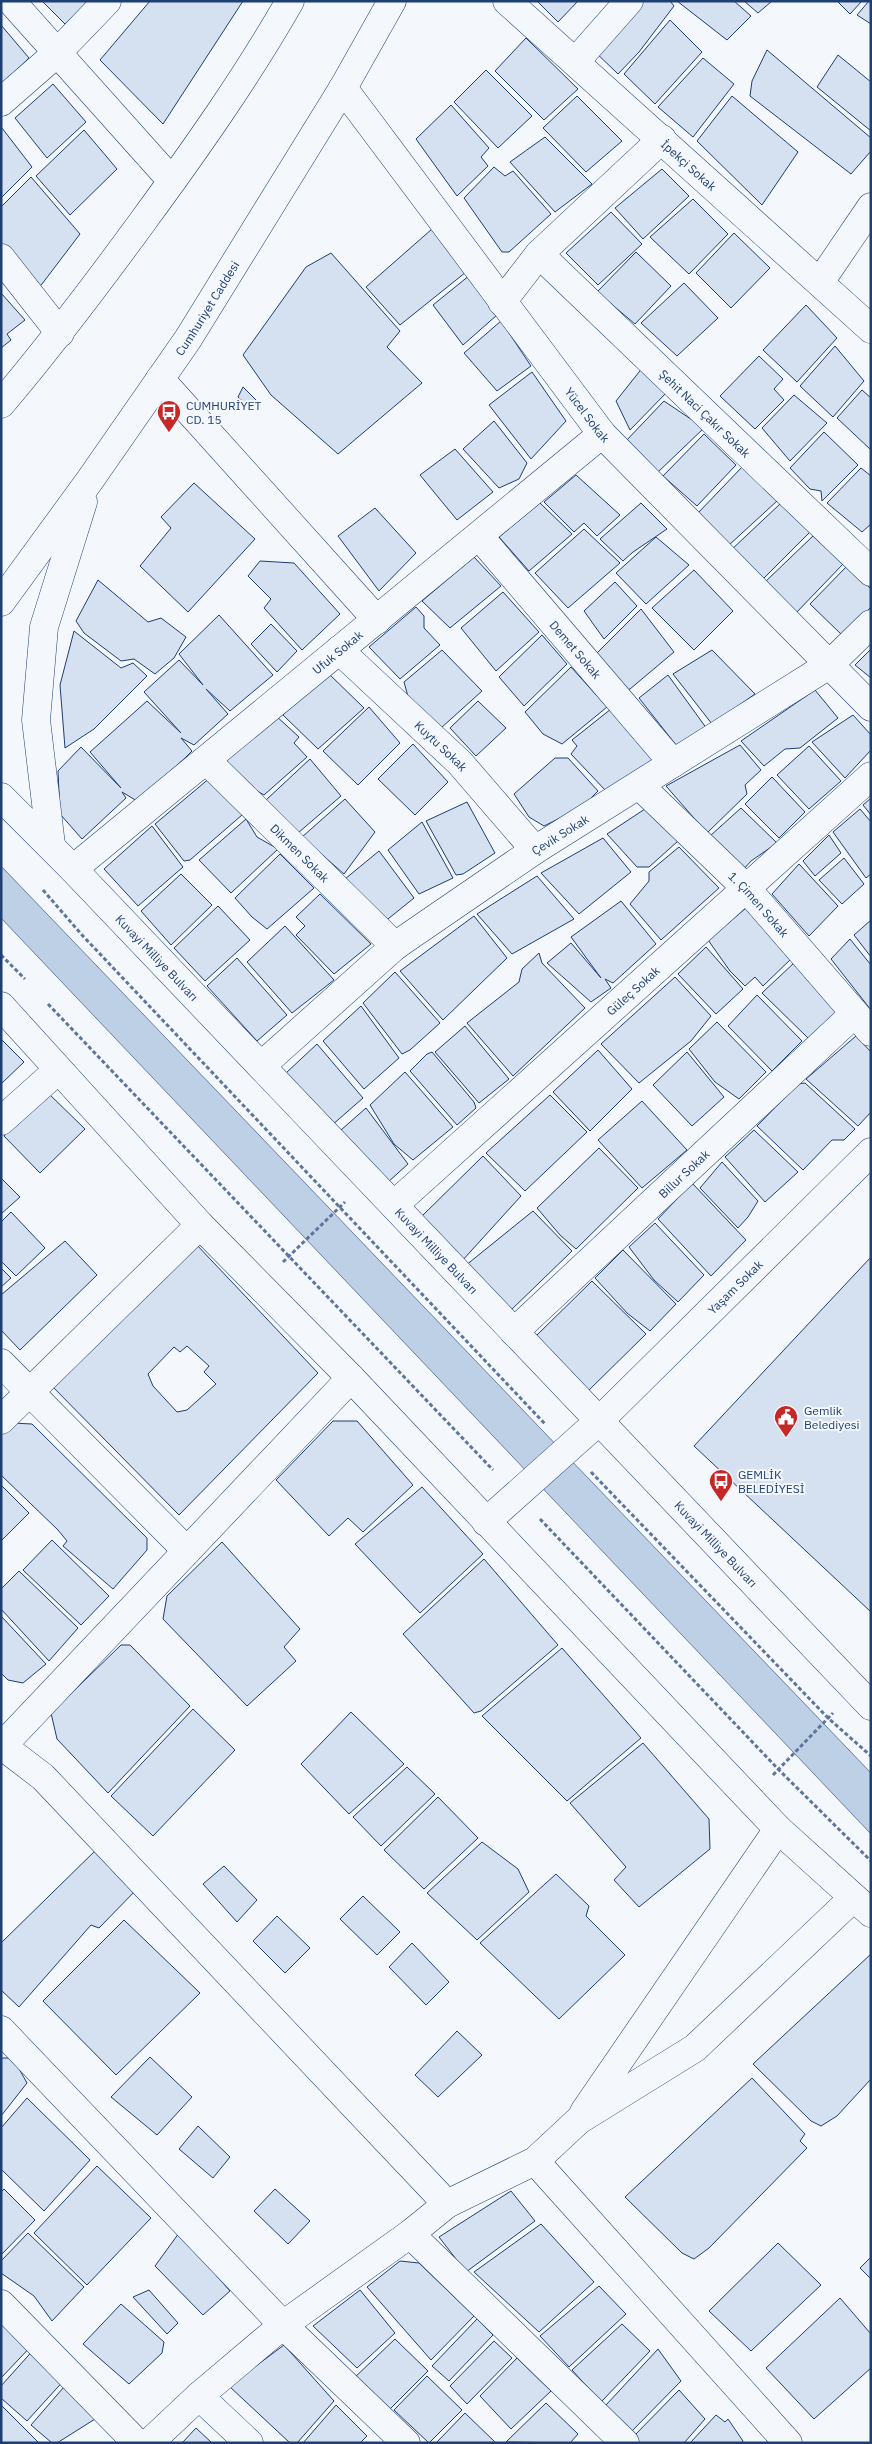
<svg xmlns="http://www.w3.org/2000/svg" width="872" height="2444" viewBox="0 0 872 2444" font-family="'IBM Plex Sans',sans-serif">
<style>
.water{fill:#bed0e5;stroke:#687fa3}
.building{fill:#d5e0f0;stroke:#1d3f73;fill-rule:evenodd}
.lines{fill:none;stroke-linecap:round;stroke-linejoin:round}
.minor-casing{stroke:#1d3f73;stroke-width:29}
.secondary-casing{stroke:#1d3f73;stroke-width:29}
.primary-casing{stroke:#1d3f73;stroke-width:29}
.path{stroke:#5e769c;stroke-width:3;stroke-dasharray:4 2.5;stroke-linecap:butt}
.minor{stroke:#f4f7fb;stroke-width:28}
.secondary{stroke:#f4f7fb;stroke-width:28}
.primary{stroke:#f4f7fb;stroke-width:28}
.labels{text-anchor:middle;dominant-baseline:central;stroke-width:4;stroke-linejoin:round;paint-order:stroke}
.street-label{font-size:12px;fill:#1d3f73;stroke:#f4f7fb}
.poi-label{font-size:12px;fill:#1d3f73;stroke:#f4f7fb;text-anchor:start}
</style>
<rect width="100%" height="100%" fill="#f4f7fb"/>
<polygon class="water" points="1,866 871,1773 871,1834 1,918"/>
<g class="building">
<polygon points="42,1 91,1 65,24"/>
<polygon points="150,1 243,1 163,124 100,60"/>
<polygon points="537,1 578,1 558,22"/>
<polygon points="634,1 670,1 674,6 639,52 618,74 590,47"/>
<polygon points="677,1 734,1 751,16 727,40"/>
<polygon points="744,1 772,1 758,13"/>
<polygon points="837,1 862,1 850,14"/>
<polygon points="869,1 871,1 871,24 857,15"/>
<polygon points="670,20 702,52 655,104 624,74"/>
<polygon points="1,25 29,58 1,85"/>
<polygon points="526,38 578,89 544,120 495,71"/>
<polygon points="767,50 871,138 871,151 851,174 750,96 752,81"/>
<polygon points="838,55 871,82 871,131 817,87"/>
<polygon points="703,58 734,84 693,137 658,107"/>
<polygon points="486,70 532,116 498,148 454,102"/>
<polygon points="53,84 86,122 47,158 15,118"/>
<polygon points="577,96 622,141 586,172 543,128"/>
<polygon points="732,96 798,152 762,205 697,141"/>
<polygon points="451,105 489,148 481,157 488,166 457,196 416,139"/>
<polygon points="2,128 32,167 1,198 1,129"/>
<polygon points="84,130 117,169 70,215 36,176"/>
<polygon points="545,137 592,184 555,212 510,162"/>
<polygon points="494,167 505,176 513,171 551,214 509,252 502,252 464,198"/>
<polygon points="662,169 689,196 643,239 615,208"/>
<polygon points="31,177 80,234 42,284 35,290 1,246 1,207"/>
<polygon points="693,199 728,234 689,274 650,237"/>
<polygon points="611,212 642,244 598,285 566,253"/>
<polygon points="432,229 466,272 400,325 366,287"/>
<polygon points="734,233 770,268 731,308 696,273"/>
<polygon points="636,252 671,286 635,324 597,292"/>
<polygon points="331,253 400,331 387,347 422,383 338,454 271,395 243,355 306,267"/>
<polygon points="470,275 497,315 463,345 433,305"/>
<polygon points="684,283 718,318 677,356 641,323"/>
<polygon points="1,293 25,320 7,334 11,340 1,348"/>
<polygon points="806,305 837,338 797,382 763,350"/>
<polygon points="501,321 531,366 497,391 464,353"/>
<polygon points="835,346 864,381 833,417 800,386"/>
<polygon points="759,356 783,379 774,389 784,400 755,429 720,396"/>
<polygon points="643,367 668,391 630,430 616,401"/>
<polygon points="532,372 566,421 531,459 489,405"/>
<polygon points="243,387 258,402 251,409 238,397"/>
<polygon points="862,390 871,398 871,450 837,418"/>
<polygon points="794,395 827,423 790,461 762,428"/>
<polygon points="664,401 704,428 657,473 625,442"/>
<polygon points="494,421 527,463 519,479 499,488 463,449"/>
<polygon points="824,432 858,465 822,501 821,491 810,489 790,468"/>
<polygon points="704,434 736,465 697,506 663,476"/>
<polygon points="455,449 493,492 457,520 420,475"/>
<polygon points="743,466 777,501 729,545 698,513"/>
<polygon points="861,468 871,476 871,524 862,532 827,503"/>
<polygon points="576,475 620,515 597,536 584,523 574,532 544,502"/>
<polygon points="194,483 255,539 188,612 140,566 171,528 161,517"/>
<polygon points="540,503 572,534 529,571 499,537"/>
<polygon points="641,503 667,529 633,552 623,561 600,539"/>
<polygon points="780,504 810,532 759,583 729,552"/>
<polygon points="375,508 416,553 379,591 338,536"/>
<polygon points="584,529 620,563 568,608 535,573"/>
<polygon points="813,536 844,563 794,615 763,584"/>
<polygon points="656,537 689,565 646,604 616,573"/>
<polygon points="474,557 501,586 450,628 422,601"/>
<polygon points="260,561 294,563 340,614 302,650 264,608 271,599 248,576"/>
<polygon points="847,566 871,589 871,607 843,636 810,604"/>
<polygon points="694,570 733,611 694,650 652,608"/>
<polygon points="98,580 148,622 161,618 186,637 174,658 155,674 134,659 121,661 84,633 76,621"/>
<polygon points="615,582 637,606 604,639 584,611"/>
<polygon points="503,592 539,632 496,671 461,628"/>
<polygon points="416,607 424,616 424,628 440,645 400,679 369,647"/>
<polygon points="641,609 674,652 630,689 624,691 597,653"/>
<polygon points="219,615 273,675 230,711 206,689 228,714 194,745 181,738 192,751 185,758 137,801 122,792 126,798 82,839 60,814 58,771 81,747 121,788 90,752 147,701 181,733 144,692 179,660 203,685 179,654"/>
<polygon points="271,624 297,651 277,672 251,644"/>
<polygon points="74,631 121,668 133,663 147,676 94,729 65,748 60,685"/>
<polygon points="542,635 567,664 524,706 499,677"/>
<polygon points="871,649 871,678 855,665"/>
<polygon points="442,650 482,691 441,728 409,700 404,682"/>
<polygon points="712,650 755,694 712,724 673,674"/>
<polygon points="571,667 607,707 562,744 543,734 525,712"/>
<polygon points="326,671 364,708 318,749 283,715"/>
<polygon points="668,675 707,729 676,745 639,698"/>
<polygon points="815,690 838,718 800,748 785,749 764,766 741,741"/>
<polygon points="478,701 506,728 476,756 450,728"/>
<polygon points="369,707 400,743 358,785 323,751"/>
<polygon points="611,709 655,758 606,791 571,754 577,746 572,740"/>
<polygon points="275,715 299,737 294,743 307,757 264,795 237,779 221,761"/>
<polygon points="853,715 871,735 871,750 845,778 812,742"/>
<polygon points="413,744 448,782 415,815 378,779"/>
<polygon points="740,745 761,770 745,785 747,794 707,833 666,786"/>
<polygon points="809,746 841,781 809,809 777,775"/>
<polygon points="555,758 568,758 598,791 582,807 544,826 529,817 514,794"/>
<polygon points="310,759 341,796 298,833 265,801"/>
<polygon points="211,777 242,815 190,860 184,861 155,824"/>
<polygon points="772,777 805,812 779,838 745,804"/>
<polygon points="871,798 871,815 863,805"/>
<polygon points="345,799 375,832 344,874 302,837"/>
<polygon points="467,802 495,853 463,874 456,875 426,821"/>
<polygon points="648,807 678,841 649,867 637,867 607,834"/>
<polygon points="741,808 777,843 751,861 742,871 710,836"/>
<polygon points="860,809 871,822 871,874 866,878 833,832"/>
<polygon points="246,819 257,837 278,849 231,893 199,860"/>
<polygon points="422,822 453,878 419,894 388,850"/>
<polygon points="152,826 183,867 138,906 104,869"/>
<polygon points="829,835 841,853 815,876 803,861"/>
<polygon points="603,838 631,872 579,914 541,873"/>
<polygon points="679,847 719,888 661,940 630,904 649,881 649,872"/>
<polygon points="379,851 414,898 383,923 345,879"/>
<polygon points="280,854 314,888 267,929 252,917 235,898"/>
<polygon points="844,858 864,884 842,904 819,880"/>
<polygon points="799,864 838,906 809,936 772,894"/>
<polygon points="181,874 212,905 171,945 141,911"/>
<polygon points="537,876 574,919 512,954 477,914"/>
<polygon points="320,894 371,944 334,974 296,935 305,926 296,917"/>
<polygon points="621,901 656,944 613,983 605,979 611,988 591,1002 547,963 571,943 601,978 571,937"/>
<polygon points="218,906 250,940 205,981 174,948"/>
<polygon points="746,908 793,957 763,986 755,977 745,986 730,971 708,940"/>
<polygon points="474,916 507,958 443,1020 400,971"/>
<polygon points="871,920 871,957 854,935"/>
<polygon points="285,926 334,980 292,1013 247,962"/>
<polygon points="850,939 871,965 871,1010 831,959"/>
<polygon points="706,947 743,989 716,1014 678,974"/>
<polygon points="539,953 542,963 585,1008 513,1076 467,1023 519,982 522,969"/>
<polygon points="237,958 287,1015 257,1041 207,986"/>
<polygon points="795,962 837,1013 808,1038 762,993"/>
<polygon points="395,972 440,1023 410,1050 402,1054 363,1003"/>
<polygon points="675,977 711,1016 691,1041 639,1083 601,1044"/>
<polygon points="757,995 802,1041 772,1071 728,1026"/>
<polygon points="361,1006 399,1058 364,1089 323,1041"/>
<polygon points="717,1022 766,1072 739,1099 715,1082 689,1049"/>
<polygon points="465,1026 509,1079 479,1103 435,1052"/>
<polygon points="856,1036 871,1052 871,1112 858,1126 806,1079"/>
<polygon points="1,1039 24,1062 1,1084"/>
<polygon points="317,1044 363,1098 331,1126 286,1073"/>
<polygon points="598,1050 632,1089 590,1131 553,1092"/>
<polygon points="432,1052 474,1102 476,1108 457,1125 410,1071 427,1054"/>
<polygon points="687,1052 724,1097 692,1126 653,1085"/>
<polygon points="405,1072 453,1127 413,1160 394,1144 370,1105"/>
<polygon points="805,1083 855,1129 844,1140 832,1140 803,1170 757,1126 798,1084"/>
<polygon points="47,1092 85,1129 40,1173 4,1136"/>
<polygon points="550,1095 587,1132 525,1191 486,1153"/>
<polygon points="642,1101 687,1150 642,1188 598,1140"/>
<polygon points="366,1108 408,1164 387,1183 341,1130"/>
<polygon points="754,1130 798,1172 765,1202 725,1157"/>
<polygon points="599,1148 638,1188 576,1249 560,1235 537,1208"/>
<polygon points="483,1156 521,1196 461,1262 420,1218"/>
<polygon points="722,1162 758,1201 748,1217 738,1228 700,1188"/>
<polygon points="1,1178 20,1197 1,1214"/>
<polygon points="692,1183 746,1240 711,1276 658,1219"/>
<polygon points="533,1211 572,1251 509,1312 465,1266"/>
<polygon points="11,1212 45,1248 16,1276 1,1261 1,1222"/>
<polygon points="655,1223 704,1275 678,1302 654,1280 629,1247"/>
<polygon points="65,1241 97,1275 20,1350 1,1330 1,1295"/>
<path d="M195 1243 318 1373 179 1515 49 1383ZM187 1346 209 1366 204 1372 216 1384 187 1410 177 1412 153 1386 148 1374 174 1347 180 1352Z"/>
<polygon points="623,1250 676,1304 650,1331 627,1313 595,1278"/>
<polygon points="871,1257 871,1612 694,1446"/>
<polygon points="1,1268 11,1278 1,1287"/>
<polygon points="592,1281 646,1334 586,1393 535,1337"/>
<polygon points="333,1421 357,1421 413,1485 363,1532 348,1518 329,1536 276,1480"/>
<polygon points="12,1423 32,1424 147,1538 147,1550 113,1589 63,1546 67,1541 58,1530 1,1475 1,1434"/>
<polygon points="1,1485 29,1513 1,1541"/>
<polygon points="422,1487 483,1554 420,1613 355,1544"/>
<polygon points="52,1540 109,1596 81,1625 23,1570"/>
<polygon points="222,1542 300,1629 284,1647 296,1661 247,1706 163,1619 167,1596"/>
<polygon points="484,1559 558,1645 481,1711 474,1713 403,1634"/>
<polygon points="19,1571 78,1628 49,1661 1,1609 1,1589"/>
<polygon points="1,1616 46,1664 23,1683 8,1680 1,1673"/>
<polygon points="121,1645 130,1645 190,1706 108,1793 57,1739 51,1713"/>
<polygon points="562,1648 641,1738 567,1801 482,1716"/>
<polygon points="193,1709 235,1750 153,1836 111,1796"/>
<polygon points="351,1712 404,1764 349,1814 301,1764"/>
<polygon points="643,1743 709,1819 710,1849 639,1907 614,1880 626,1867 570,1803"/>
<polygon points="407,1767 435,1794 381,1846 353,1817"/>
<polygon points="438,1797 478,1838 424,1889 384,1850"/>
<polygon points="482,1842 518,1869 529,1892 477,1940 427,1893"/>
<polygon points="99,1847 138,1888 99,1928 91,1925 19,2007 1,1990 1,1943"/>
<polygon points="224,1866 257,1900 237,1922 203,1884"/>
<polygon points="556,1874 589,1906 586,1916 625,1955 559,2019 480,1943"/>
<polygon points="363,1896 400,1932 377,1955 340,1919"/>
<polygon points="277,1916 310,1948 285,1973 253,1941"/>
<polygon points="124,1920 200,1993 116,2075 43,2001"/>
<polygon points="412,1943 449,1982 426,2005 389,1967"/>
<polygon points="871,1954 871,2079 837,2116 821,2126 811,2121 753,2064"/>
<polygon points="457,2031 482,2055 438,2097 415,2075"/>
<polygon points="150,2057 192,2097 157,2135 111,2097"/>
<polygon points="1,2058 13,2058 27,2083 1,2116"/>
<polygon points="752,2078 805,2134 800,2141 807,2148 709,2248 694,2259 682,2253 625,2197"/>
<polygon points="27,2098 90,2160 44,2211 1,2169 1,2128"/>
<polygon points="198,2126 230,2157 213,2178 179,2149"/>
<polygon points="97,2166 151,2218 87,2285 34,2233"/>
<polygon points="4,2189 35,2220 1,2255 1,2192"/>
<polygon points="275,2189 310,2221 288,2244 254,2211"/>
<polygon points="511,2191 535,2221 466,2272 439,2237"/>
<polygon points="541,2224 594,2282 539,2332 474,2272"/>
<polygon points="28,2233 84,2287 52,2321 34,2296 1,2273 1,2261"/>
<polygon points="179,2233 230,2291 203,2315 155,2266"/>
<polygon points="778,2243 821,2285 751,2351 709,2311"/>
<polygon points="871,2257 871,2279 860,2268"/>
<polygon points="400,2261 419,2263 474,2316 431,2360 367,2287"/>
<polygon points="599,2286 626,2314 569,2367 540,2336"/>
<polygon points="149,2290 178,2323 167,2334 133,2297"/>
<polygon points="360,2290 395,2333 357,2368 313,2326"/>
<polygon points="840,2298 871,2334 871,2368 814,2419 766,2368"/>
<polygon points="121,2304 164,2342 162,2353 129,2384 83,2344"/>
<polygon points="1,2312 36,2341 1,2378"/>
<polygon points="477,2319 493,2335 449,2381 432,2366"/>
<polygon points="622,2324 650,2351 601,2402 572,2370"/>
<polygon points="395,2339 428,2371 386,2413 352,2380"/>
<polygon points="494,2341 512,2358 467,2404 450,2386"/>
<polygon points="284,2345 334,2401 297,2443 290,2443 229,2386"/>
<polygon points="36,2347 67,2377 27,2421 1,2398 1,2386"/>
<polygon points="658,2349 681,2381 630,2433 606,2405"/>
<polygon points="517,2358 551,2391 511,2429 480,2396"/>
<polygon points="427,2376 462,2410 429,2443 394,2410"/>
<polygon points="70,2380 103,2414 57,2443 52,2443 31,2425"/>
<polygon points="679,2390 705,2419 684,2443 637,2443 632,2438"/>
<polygon points="546,2403 578,2434 570,2443 506,2442"/>
<polygon points="1,2405 39,2443 1,2443"/>
<polygon points="336,2405 367,2436 360,2443 303,2443"/>
<polygon points="465,2413 496,2443 436,2443"/>
<polygon points="716,2415 725,2422 728,2419 743,2441 742,2443 690,2443"/>
<polygon points="196,2428 212,2443 182,2443"/>
</g>
<g class="lines">
<g class="minor-casing">
<g id="minor">
<polyline points="11,1 172,181"/>
<path id="s1" d="M507 1 871 329"/>
<polyline points="576,61 629,1"/>
<path id="s2" d="M343 88 602 434 871 707"/>
<polyline points="1,102 57,53 107,1"/>
<path id="s3" d="M539 254 871 572"/>
<polyline points="1,258 60,333"/>
<polyline points="820,282 871,207"/>
<polyline points="502,302 539,254 662,139"/>
<polyline points="160,379 377,620"/>
<path id="s4" d="M479 536 673 763"/>
<path id="s5" d="M339 650 460 763 535 850"/>
<path id="s6" d="M206 760 395 946"/>
<path id="s7" d="M639 785 746 888 871 1032"/>
<path id="s8" d="M73 869 602 434"/>
<path id="s9" d="M261 1066 395 946 535 850 829 665 871 624"/>
<polyline points="1,1121 58,1070"/>
<path id="s10" d="M394 1205 871 776"/>
<path id="s11" d="M514 1332 854 1014"/>
<polyline points="1,1363 187,1551"/>
<polyline points="1,1420 200,1225"/>
<path id="s12" d="M599 1421 871 1152"/>
<polyline points="1,1745 43,1777 447,2204"/>
<polyline points="3,1745 351,1378"/>
<polyline points="1,2030 283,2325 406,2443"/>
<polyline points="584,2112 778,1829"/>
<polyline points="535,2161 788,2443"/>
<polyline points="410,2234 625,2443"/>
<polyline points="1,2304 137,2443"/>
<polyline points="199,2396 249,2443"/>
<polyline points="149,2443 199,2396 283,2325 410,2234 447,2204 535,2161 579,2120 695,2048 853,1898"/>
</g>
</g>
<g class="secondary-casing">
<g id="secondary">
<path id="s13" d="M1 797 73 869 871 1706"/>
<polyline points="1,1006 200,1225 351,1378 778,1829 871,1913"/>
<polyline points="486,1522 599,1421"/>
</g>
</g>
<g class="primary-casing">
<g id="primary">
<path d="M1 404C51 345 97 284 143 221 195 150 246 78 290 1"/>
<path id="s14" d="M1 602 90 480 188 339 343 88 392 1"/>
<polyline points="51,845 36,720 44,627 83,502"/>
</g>
</g>
<g class="path">
<polyline points="43,890 82,935 545,1424"/>
<polyline points="1,955 25,979"/>
<polyline points="48,1004 493,1470"/>
<polyline points="283,1262 345,1202"/>
<polyline points="591,1472 828,1718 871,1756"/>
<polyline points="540,1519 779,1770 871,1861"/>
<polyline points="773,1775 833,1713"/>
</g>
<use href="#minor" class="minor"/>
<use href="#secondary" class="secondary"/>
<use href="#primary" class="primary"/>
</g>
<defs>
<g id="bus-pin" transform="scale(1.25)"><path d="M0 17L-7.5 6A9.5 9.5 0 1 1 7.5 6Z" fill="#c62828" stroke="#f4f7fb"/><path d="M-5-6H5V4H4V6H2V4H-2V6H-4V4H-5ZM-3.5-4V0h7V-4ZM-3.5 1.2v1.5H-2V1.2ZM2 1.2v1.5H3.5V1.2Z" fill="#fff"/></g>
<g id="civic-pin" transform="scale(1.25)"><path d="M0 17L-7.5 6A9.5 9.5 0 1 1 7.5 6Z" fill="#c62828" stroke="#f4f7fb"/><path d="M-.6-6.5H3V-4.5H.6V-3L4-1V1h2V6H-6V1h2V-1L-.6-3ZM-1.2 2.5V6h2.4V2.5Z" fill="#fff"/></g>
</defs>
<g fill-rule="evenodd">
<use href="#bus-pin" x="169" y="412"/>
<use href="#civic-pin" x="786" y="1417"/>
<use href="#bus-pin" x="721" y="1481"/>
</g>
<g class="labels">
<g class="street-label">
<text stroke="none"><textPath href="#s1" startOffset="245">İpekçi Sokak</textPath></text>
<text stroke="none"><textPath href="#s14" startOffset="359">Cumhuriyet Caddesi</textPath></text>
<text stroke="none"><textPath href="#s3" startOffset="230">Şehit Naci Çakır Sokak</textPath></text>
<text stroke="none"><textPath href="#s2" startOffset="408">Yücel Sokak</textPath></text>
<text stroke="none"><textPath href="#s4" startOffset="149">Demet Sokak</textPath></text>
<text stroke="none"><textPath href="#s8" startOffset="342">Ufuk Sokak</textPath></text>
<text stroke="none"><textPath href="#s5" startOffset="140">Kuytu Sokak</textPath></text>
<text stroke="none"><textPath href="#s9" startOffset="379">Çevik Sokak</textPath></text>
<text stroke="none"><textPath href="#s6" startOffset="132">Dikmen Sokak</textPath></text>
<text stroke="none"><textPath href="#s7" startOffset="169">1. Çimen Sokak</textPath></text>
<text stroke="none"><textPath href="#s13" startOffset="224">Kuvayi Milliye Bulvarı</textPath></text>
<text stroke="none"><textPath href="#s10" startOffset="321">Güleç Sokak</textPath></text>
<text stroke="none"><textPath href="#s11" startOffset="232">Billur Sokak</textPath></text>
<text stroke="none"><textPath href="#s13" startOffset="629">Kuvayi Milliye Bulvarı</textPath></text>
<text stroke="none"><textPath href="#s12" startOffset="191">Yaşam Sokak</textPath></text>
<text stroke="none"><textPath href="#s13" startOffset="1034">Kuvayi Milliye Bulvarı</textPath></text>
</g>
<g class="poi-label">
<text x="186" y="405">CUMHURİYET<tspan x="186" dy="14">CD. 15</tspan></text>
<text x="804" y="1410">Gemlik<tspan x="804" dy="14">Belediyesi</tspan></text>
<text x="738" y="1474">GEMLİK<tspan x="738" dy="14">BELEDİYESİ</tspan></text>
</g>
</g>
<rect width="872" height="2444" fill="none" stroke="#1d3f73" stroke-width="5"/>
</svg>
